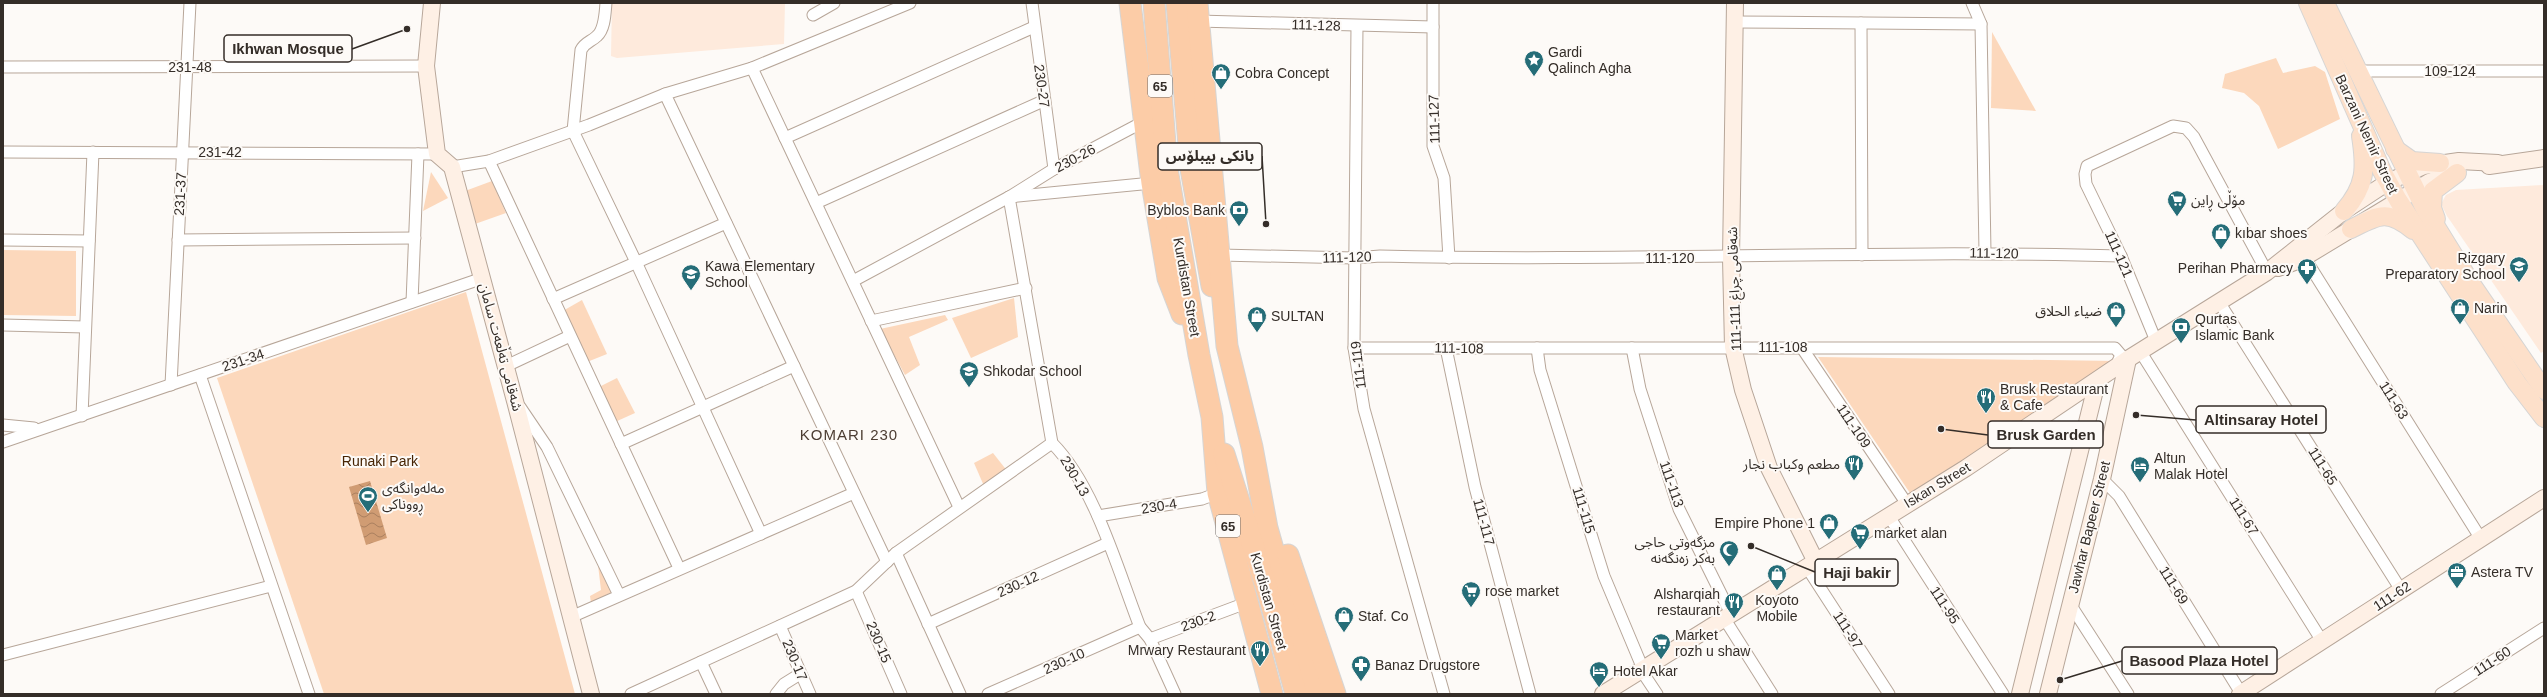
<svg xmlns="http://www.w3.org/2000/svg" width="2547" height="697" viewBox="0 0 2547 697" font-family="Helvetica,'Noto Sans Arabic',sans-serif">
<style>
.built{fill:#feeadc}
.green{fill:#fcd8bc}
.water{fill:url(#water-waves)}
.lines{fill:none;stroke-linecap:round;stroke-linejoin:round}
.street-casing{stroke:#b7a699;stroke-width:13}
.secondary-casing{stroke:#b7a699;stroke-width:18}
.primary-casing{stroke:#d6d5d4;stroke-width:20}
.highway-casing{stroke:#d6d5d4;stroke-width:23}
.street{stroke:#fff;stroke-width:11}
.secondary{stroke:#fef0e5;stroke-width:16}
.primary{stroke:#fde0ca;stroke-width:18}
.highway{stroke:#fccca7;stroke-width:21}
.labels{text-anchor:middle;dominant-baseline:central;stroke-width:4;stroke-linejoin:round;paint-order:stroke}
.shield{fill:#fdfaf7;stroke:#706a66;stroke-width:1}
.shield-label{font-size:13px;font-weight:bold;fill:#342d28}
.street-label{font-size:14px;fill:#342d28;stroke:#fdfaf7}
.poi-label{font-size:14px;fill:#342d28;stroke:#fdfaf7;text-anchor:start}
.park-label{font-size:14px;fill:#462403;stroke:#fdfaf7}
.neighbourhood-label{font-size:15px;letter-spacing:1px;fill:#4c3d33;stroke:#fdfaf7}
.leader{fill:none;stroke:#342d28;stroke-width:1.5}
.callout-dot{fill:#342d28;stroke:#fdfaf7;stroke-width:1.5}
.callout{fill:#fdfaf7;stroke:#342d28;stroke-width:1.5}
.callout-label{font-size:15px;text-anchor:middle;font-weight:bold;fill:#342d28}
</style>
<defs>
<pattern id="water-waves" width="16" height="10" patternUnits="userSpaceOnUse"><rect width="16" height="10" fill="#d09c73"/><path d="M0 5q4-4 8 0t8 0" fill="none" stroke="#aa805e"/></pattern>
</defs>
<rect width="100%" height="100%" fill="#fdfaf7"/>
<g class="built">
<polygon points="612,3 785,3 784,44 617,58 611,56"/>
<polygon points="2544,185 2544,351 2541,353 2447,216 2441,204 2446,195 2456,190"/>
</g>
<g class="green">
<polygon points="1992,32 2036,111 1991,108"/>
<polygon points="2276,58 2283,73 2315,66 2325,72 2340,119 2278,149 2259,106 2244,93 2222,88 2225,74"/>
<polygon points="431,172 448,198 423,211"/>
<polygon points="492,181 506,213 475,224 465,191"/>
<polygon points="3,250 76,251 76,316 3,315"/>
<polygon points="466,292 575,694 324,694 217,378"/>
<polygon points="1014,298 1018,337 971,358 952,318"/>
<polygon points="582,300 607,354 587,362 561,312"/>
<polygon points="945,315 948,320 909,337 920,365 905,375 880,329"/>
<polygon points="1818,357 2117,361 1912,496"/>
<polygon points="617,378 635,413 615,422 597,388"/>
<polygon points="993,453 1008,472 984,486 974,463"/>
<polygon points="598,565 612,592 591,603 590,596 601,590"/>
</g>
<polygon class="water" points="370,481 387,538 366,545 349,487"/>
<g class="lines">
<g class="street-casing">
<g id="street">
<path d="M606 3C605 13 605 29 597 36 591 42 585 42 581 50L573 131 636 262 761 534"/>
<polyline points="1032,3 1054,169"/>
<polyline points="1433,3 1433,146 1444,178 1449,258"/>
<polyline points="1972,3 1981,24 1985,252"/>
<polyline points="813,15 834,3"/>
<polyline points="1198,21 1433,27"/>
<polyline points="1735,22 1981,24"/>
<polyline points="1861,23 1862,255"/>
<polyline points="1357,26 1354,348 1364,409 1444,694"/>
<polyline points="3,67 426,66"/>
<polyline points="752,68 959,507"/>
<polyline points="2357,71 2544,71"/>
<polyline points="665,94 887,562"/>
<polyline points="785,138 1034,27"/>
<polyline points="3,152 437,154"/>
<polyline points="489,161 679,568"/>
<polyline points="452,167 489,161 589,125 665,94 752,68 910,3"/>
<polyline points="1011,196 1054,169 1143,122"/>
<path d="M1009 197 1052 443C1095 486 1118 571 1140 627L1150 639 1175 694"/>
<polyline points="816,203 1043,101"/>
<polyline points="3,240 89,241"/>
<polyline points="178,240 415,238"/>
<path d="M1220 255 1355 258 1380 256C1627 262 1874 249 2121 256"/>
<polyline points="2306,260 2481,539"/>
<polyline points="853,281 1009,197 1152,183"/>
<polyline points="553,299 726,223"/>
<polyline points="412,302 418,154"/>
<polyline points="2219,302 2401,590"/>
<polyline points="871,321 1026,288"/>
<polyline points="3,325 85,327"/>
<polyline points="2156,341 2121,256 2086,184 2085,174 2087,166 2173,126 2186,128 2194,137 2267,272"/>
<polyline points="1354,348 2115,348 2121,355 2116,366"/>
<polyline points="1446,348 1475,487 1530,694"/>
<polyline points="1537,348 1540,370 1604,576 1643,669"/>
<polyline points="1632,348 1640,389 1679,509 1731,614"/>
<polyline points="1802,348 1907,504"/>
<polyline points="2140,351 2322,641"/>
<polyline points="506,366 570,336"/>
<polyline points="200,375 309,694"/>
<polyline points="171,385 190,3"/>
<polyline points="520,407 547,447 619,595"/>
<polyline points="82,416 93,152"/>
<polyline points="3,425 34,428"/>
<polyline points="3,442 483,278"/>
<polyline points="621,444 794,366"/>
<polyline points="2102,479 2119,496 2241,693"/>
<polyline points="1888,515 2003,694"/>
<polyline points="1098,516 1202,499 1218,493"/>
<polyline points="896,553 960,694"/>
<polyline points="1806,566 1889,694"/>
<polyline points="856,591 901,694"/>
<polyline points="2070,604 2128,694"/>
<polyline points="571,617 854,493"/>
<polyline points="1724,618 1772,694"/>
<polyline points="928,624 1108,543"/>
<polyline points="780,626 810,694"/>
<polyline points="1150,639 1246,603"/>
<polyline points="3,655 271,586"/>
<polyline points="701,662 716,694"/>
<polyline points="1641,670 1657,694"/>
<polyline points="631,694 856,591 896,553 1052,443"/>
<polyline points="776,694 784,684 800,674"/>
<polyline points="988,694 1140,627"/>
<polyline points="2441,694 2544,628"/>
</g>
</g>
<g class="secondary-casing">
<g id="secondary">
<polyline points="432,3 426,66 437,154 452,167 515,401 591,694"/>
<polyline points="1735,3 1731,258 1733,347 1743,390 1769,468 1815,560"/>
<polyline points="2489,166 2544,158"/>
<polyline points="2278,268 2300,260 2429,182 2452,174"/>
<polyline points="1603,694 1966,468 2128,359 2267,272 2344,211 2388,182 2424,166 2459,161 2498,163"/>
<polyline points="2020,694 2097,382"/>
<polyline points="2048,694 2102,479 2128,359"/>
<polyline points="2240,694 2544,498"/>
</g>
</g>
<g class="primary-casing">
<g id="primary">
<polyline points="2308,3 2382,171 2398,200 2517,383 2544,418"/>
<polyline points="2325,3 2425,209 2472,285 2544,390"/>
<polyline points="2395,149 2412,161 2440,163"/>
<path d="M2344 211C2366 186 2366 168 2361 136"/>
<polyline points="2436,219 2432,208 2433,191 2457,173"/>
<path d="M2351 229C2379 215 2387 209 2413 230"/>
</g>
</g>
<g class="highway-casing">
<g id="highway">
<polyline points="1130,3 1152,183 1168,278 1182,314"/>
<polyline points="1154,3 1167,169 1199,355 1212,417 1218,493 1272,694"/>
<polyline points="1177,3 1191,169 1212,286"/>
<polyline points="1197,3 1227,346 1252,447 1267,528 1314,694"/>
<polyline points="1224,454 1269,596 1296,694"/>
<polyline points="1288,555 1335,694"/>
</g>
</g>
<use href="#street" class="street"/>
<use href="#secondary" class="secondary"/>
<use href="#primary" class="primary"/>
<use href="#highway" class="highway"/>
</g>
<defs>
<g id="sight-pin" transform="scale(1)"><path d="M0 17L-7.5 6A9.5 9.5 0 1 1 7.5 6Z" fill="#256d78" stroke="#fdfaf7"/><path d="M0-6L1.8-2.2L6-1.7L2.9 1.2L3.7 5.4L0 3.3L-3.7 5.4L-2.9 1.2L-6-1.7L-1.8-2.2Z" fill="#fff"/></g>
<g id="shop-pin" transform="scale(1)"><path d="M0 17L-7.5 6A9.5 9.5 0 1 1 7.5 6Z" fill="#256d78" stroke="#fdfaf7"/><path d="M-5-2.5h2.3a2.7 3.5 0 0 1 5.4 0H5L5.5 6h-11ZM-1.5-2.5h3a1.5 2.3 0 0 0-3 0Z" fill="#fff"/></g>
<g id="supermarket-pin" transform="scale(1)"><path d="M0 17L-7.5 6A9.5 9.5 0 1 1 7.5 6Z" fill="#256d78" stroke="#fdfaf7"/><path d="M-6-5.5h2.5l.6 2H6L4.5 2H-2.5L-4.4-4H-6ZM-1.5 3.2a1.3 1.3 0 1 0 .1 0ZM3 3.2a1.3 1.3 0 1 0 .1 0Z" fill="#fff"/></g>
<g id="bank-pin" transform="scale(1)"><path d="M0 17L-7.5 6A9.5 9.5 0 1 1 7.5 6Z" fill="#256d78" stroke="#fdfaf7"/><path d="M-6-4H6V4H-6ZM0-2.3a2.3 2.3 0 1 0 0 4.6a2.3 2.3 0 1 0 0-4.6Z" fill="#fff"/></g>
<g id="school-pin" transform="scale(1)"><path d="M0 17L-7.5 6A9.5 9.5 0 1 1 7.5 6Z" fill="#256d78" stroke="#fdfaf7"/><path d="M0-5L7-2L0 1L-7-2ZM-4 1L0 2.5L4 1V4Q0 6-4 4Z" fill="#fff"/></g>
<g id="pharmacy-pin" transform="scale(1)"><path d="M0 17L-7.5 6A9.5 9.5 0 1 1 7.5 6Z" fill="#256d78" stroke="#fdfaf7"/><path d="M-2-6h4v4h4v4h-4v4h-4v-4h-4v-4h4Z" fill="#fff"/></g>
<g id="restaurant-pin" transform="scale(1)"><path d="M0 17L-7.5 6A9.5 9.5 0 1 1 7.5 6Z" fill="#256d78" stroke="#fdfaf7"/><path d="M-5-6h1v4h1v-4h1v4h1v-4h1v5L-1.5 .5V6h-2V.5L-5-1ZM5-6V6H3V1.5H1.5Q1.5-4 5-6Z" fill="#fff"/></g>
<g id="hotel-pin" transform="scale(1)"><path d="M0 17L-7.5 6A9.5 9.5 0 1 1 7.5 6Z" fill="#256d78" stroke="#fdfaf7"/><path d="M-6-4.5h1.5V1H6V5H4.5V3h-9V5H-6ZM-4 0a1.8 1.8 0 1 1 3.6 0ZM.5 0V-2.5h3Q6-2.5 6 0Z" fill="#fff"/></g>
<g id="stadium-pin" transform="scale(1)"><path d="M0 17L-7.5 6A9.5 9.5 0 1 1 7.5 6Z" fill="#256d78" stroke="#fdfaf7"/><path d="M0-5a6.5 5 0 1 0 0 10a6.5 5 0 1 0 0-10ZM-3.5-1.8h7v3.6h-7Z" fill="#fff"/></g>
<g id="mosque-pin" transform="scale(1)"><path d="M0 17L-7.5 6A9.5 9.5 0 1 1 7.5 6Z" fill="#256d78" stroke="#fdfaf7"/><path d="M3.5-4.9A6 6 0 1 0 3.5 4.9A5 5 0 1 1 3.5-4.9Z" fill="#fff"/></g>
<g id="office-pin" transform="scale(1)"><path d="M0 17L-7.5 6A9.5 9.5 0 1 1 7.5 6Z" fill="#256d78" stroke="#fdfaf7"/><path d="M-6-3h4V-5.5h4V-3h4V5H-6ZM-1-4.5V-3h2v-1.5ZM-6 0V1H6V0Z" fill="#fff"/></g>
</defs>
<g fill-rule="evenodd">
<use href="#sight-pin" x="1534" y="60"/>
<use href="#shop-pin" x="1221" y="73"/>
<use href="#supermarket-pin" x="2177" y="200"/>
<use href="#bank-pin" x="1239" y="210"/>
<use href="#shop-pin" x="2221" y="233"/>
<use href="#school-pin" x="2519" y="266"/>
<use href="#pharmacy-pin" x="2307" y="268"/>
<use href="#school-pin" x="691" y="274"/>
<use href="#shop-pin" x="2460" y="308"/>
<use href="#shop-pin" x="2116" y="311"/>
<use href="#shop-pin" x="1257" y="316"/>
<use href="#bank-pin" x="2181" y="327"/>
<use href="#school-pin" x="969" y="371"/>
<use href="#restaurant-pin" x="1986" y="397"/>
<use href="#restaurant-pin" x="1854" y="464"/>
<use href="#hotel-pin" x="2140" y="466"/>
<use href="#stadium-pin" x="368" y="496"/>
<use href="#shop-pin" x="1829" y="523"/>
<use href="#supermarket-pin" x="1860" y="533"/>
<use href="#mosque-pin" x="1729" y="550"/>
<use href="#office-pin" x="2457" y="572"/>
<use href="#shop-pin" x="1777" y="574"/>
<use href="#supermarket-pin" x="1471" y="591"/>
<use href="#restaurant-pin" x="1734" y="602"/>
<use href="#shop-pin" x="1344" y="616"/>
<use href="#supermarket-pin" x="1661" y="643"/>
<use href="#restaurant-pin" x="1260" y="650"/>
<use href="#pharmacy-pin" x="1361" y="665"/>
<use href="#hotel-pin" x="1599" y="671"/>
</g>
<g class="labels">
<g class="shield">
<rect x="1148" y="75" width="24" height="22" rx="3"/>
<rect x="1216" y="515" width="24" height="22" rx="3"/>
</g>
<g class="shield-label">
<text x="1160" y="86">65</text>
<text x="1228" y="526">65</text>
</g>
<g class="street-label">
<text transform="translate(1316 25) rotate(2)">111-128</text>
<text x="190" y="67">231-48</text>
<text x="2450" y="71">109-124</text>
<text transform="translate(1042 86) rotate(82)">230-27</text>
<text transform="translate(1434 119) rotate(-92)">111-127</text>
<text transform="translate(2367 134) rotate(65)">Barzani Nemir Street</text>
<text x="220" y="152">231-42</text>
<text transform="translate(1075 158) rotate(-28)">230-26</text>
<text transform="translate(180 194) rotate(-87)">231-37</text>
<text transform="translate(1994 253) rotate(1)">111-120</text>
<text transform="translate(2119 254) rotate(66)">111-121</text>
<text transform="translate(1347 257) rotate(-2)">111-120</text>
<text x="1670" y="258">111-120</text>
<text transform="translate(1187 287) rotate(80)">Kurdistan Street</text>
<text transform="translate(1734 289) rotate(-92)">شەقامی چراغ 111-111</text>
<text transform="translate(501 347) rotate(75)">شەقامی تەڵعەت سامان</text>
<text x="1783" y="347">111-108</text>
<text transform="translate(1459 348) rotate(1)">111-108</text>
<text transform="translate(243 360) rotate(-19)">231-34</text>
<text transform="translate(1358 365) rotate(-97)">111-119</text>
<text transform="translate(2394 400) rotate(58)">111-63</text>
<text transform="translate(1854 426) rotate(56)">111-109</text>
<text transform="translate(2323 466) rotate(58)">111-65</text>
<text transform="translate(1075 476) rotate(60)">230-13</text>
<text transform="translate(1672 484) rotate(71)">111-113</text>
<text transform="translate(1937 485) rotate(-31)">Iskan Street</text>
<text transform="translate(1159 506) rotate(-9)">230-4</text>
<text transform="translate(1584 510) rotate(73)">111-115</text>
<text transform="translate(2244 516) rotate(58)">111-67</text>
<text transform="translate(1484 522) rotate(75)">111-117</text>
<text transform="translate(2089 527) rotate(-76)">Jawhar Bapeer Street</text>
<text transform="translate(1018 584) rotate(-24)">230-12</text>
<text transform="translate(2174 585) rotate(58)">111-69</text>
<text transform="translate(2392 596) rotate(-33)">111-62</text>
<text transform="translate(1269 601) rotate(74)">Kurdistan Street</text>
<text transform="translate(1945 605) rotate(57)">111-95</text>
<text transform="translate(1198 621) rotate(-20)">230-2</text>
<text transform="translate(1848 630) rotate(57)">111-97</text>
<text transform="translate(879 642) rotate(67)">230-15</text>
<text transform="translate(795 660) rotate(67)">230-17</text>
<text transform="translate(1064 661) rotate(-24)">230-10</text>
<text transform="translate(2492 661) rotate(-33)">111-60</text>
</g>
<g class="poi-label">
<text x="1548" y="52">Gardi<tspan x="1548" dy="16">Qalinch Agha</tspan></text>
<text x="1235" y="73">Cobra Concept</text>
<text x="2191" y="200">مۆڵی ڕاین</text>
<text x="1225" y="210" text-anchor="end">Byblos Bank</text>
<text x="2235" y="233">kıbar shoes</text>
<text x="2505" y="258" text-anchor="end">Rizgary<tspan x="2505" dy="16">Preparatory School</tspan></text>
<text x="705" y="266">Kawa Elementary<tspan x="705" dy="16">School</tspan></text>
<text x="2293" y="268" text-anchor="end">Perihan Pharmacy</text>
<text x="2474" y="308">Narin</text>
<text x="2102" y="311" text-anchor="end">ضياء الحلاق</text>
<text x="1271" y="316">SULTAN</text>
<text x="2195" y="319">Qurtas<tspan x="2195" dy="16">Islamic Bank</tspan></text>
<text x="983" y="371">Shkodar School</text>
<text x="2000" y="389">Brusk Restaurant<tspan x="2000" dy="16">&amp; Cafe</tspan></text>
<text x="2154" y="458">Altun<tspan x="2154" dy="16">Malak Hotel</tspan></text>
<text x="1840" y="464" text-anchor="end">مطعم وكباب نجار</text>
<text x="382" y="488">مەلەوانگەی<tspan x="382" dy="16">ڕووناکی</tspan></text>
<text x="1815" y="523" text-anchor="end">Empire Phone 1</text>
<text x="1874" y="533">market alan</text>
<text x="1715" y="542" text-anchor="end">مزگەوتی حاجی<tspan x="1715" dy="16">بەکر زەنگەنە</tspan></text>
<text x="2471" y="572">Astera TV</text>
<text x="1485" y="591">rose market</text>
<text x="1720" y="594" text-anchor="end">Alsharqiah<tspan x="1720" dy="16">restaurant</tspan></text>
<text x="1777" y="600" text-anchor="middle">Koyoto<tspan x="1777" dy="16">Mobile</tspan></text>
<text x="1358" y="616">Staf. Co</text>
<text x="1675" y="635">Market<tspan x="1675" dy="16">rozh u shaw</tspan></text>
<text x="1246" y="650" text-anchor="end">Mrwary Restaurant</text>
<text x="1375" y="665">Banaz Drugstore</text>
<text x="1613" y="671">Hotel Akar</text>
</g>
<g class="park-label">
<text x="380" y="461">Runaki Park</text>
</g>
<g class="neighbourhood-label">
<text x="849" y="434">KOMARI 230</text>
</g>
</g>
<path class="leader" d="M407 29L352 49M1266 224L1262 156M2136 415L2196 420M1941 429L1988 435M1751 546L1815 572M2060 680L2122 661"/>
<g class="callout-dot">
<circle cx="407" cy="29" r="4"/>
<circle cx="1266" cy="224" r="4"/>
<circle cx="2136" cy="415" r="4"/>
<circle cx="1941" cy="429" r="4"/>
<circle cx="1751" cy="546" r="4"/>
<circle cx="2060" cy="680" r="4"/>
</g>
<g class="callout">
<rect x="224" y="35" width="128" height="27" rx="4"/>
<rect x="1158" y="143" width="104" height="27" rx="4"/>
<rect x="2196" y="406" width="130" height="27" rx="4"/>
<rect x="1988" y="421" width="115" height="27" rx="4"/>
<rect x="1815" y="559" width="83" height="27" rx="4"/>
<rect x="2122" y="647" width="155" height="27" rx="4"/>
</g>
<g class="callout-label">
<text x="288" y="54">Ikhwan Mosque</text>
<text x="1210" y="161">بانکی بیبلۆس</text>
<text x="2261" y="425">Altinsaray Hotel</text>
<text x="2046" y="440">Brusk Garden</text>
<text x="1857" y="578">Haji bakir</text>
<text x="2199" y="666">Basood Plaza Hotel</text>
</g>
<rect width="2547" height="697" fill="none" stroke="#342d28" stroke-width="8"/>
</svg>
